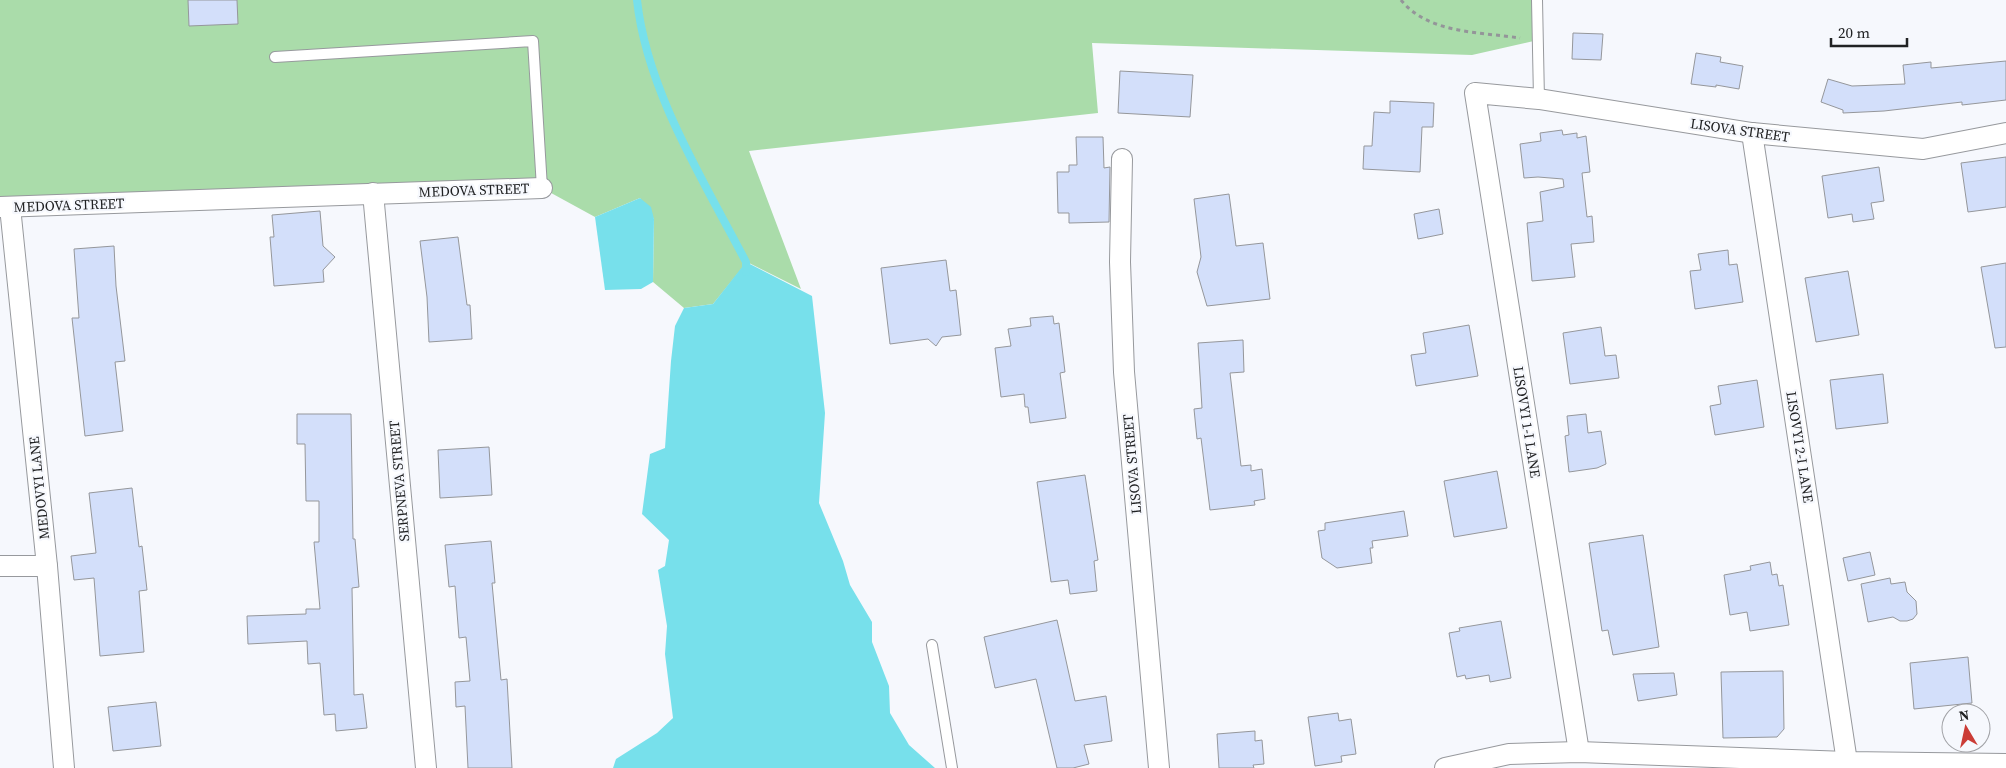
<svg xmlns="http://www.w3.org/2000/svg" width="2006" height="768" viewBox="0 0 2006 768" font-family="'Source Serif 4',serif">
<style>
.green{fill:#aadcaa}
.water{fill:#77e0eb}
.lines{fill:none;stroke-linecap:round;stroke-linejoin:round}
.stream{stroke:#77e0eb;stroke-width:8}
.building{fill:#d3dffa;stroke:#95979b}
.lane-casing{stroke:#97999d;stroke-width:12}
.street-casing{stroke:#97999d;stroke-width:22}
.path{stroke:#949599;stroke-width:3;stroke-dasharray:4 4;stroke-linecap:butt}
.lane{stroke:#fff;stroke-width:10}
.street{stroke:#fff;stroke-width:20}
.labels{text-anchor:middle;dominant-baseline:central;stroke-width:4.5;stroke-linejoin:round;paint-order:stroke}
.street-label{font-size:14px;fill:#212224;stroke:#f6f8fd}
</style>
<rect width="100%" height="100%" fill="#f6f8fd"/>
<polygon class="green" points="0,0 1537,0 1538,40 1472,55 1092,43 1098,113 749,151 801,289 747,262 713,304 684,308 653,282 654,219 640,198 595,217 542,188 0,207"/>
<g class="water">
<polygon points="640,198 651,207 654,219 653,282 641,289 605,290 595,217"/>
<polygon points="746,262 812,296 825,413 819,503 843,561 850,585 872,622 872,642 889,686 890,713 909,745 935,768 613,768 616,759 657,733 673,718 665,654 667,626 658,570 665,566 669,540 642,514 650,454 665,448 671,361 675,326 684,308 713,304"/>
</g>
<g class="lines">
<path class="stream" d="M637 0C647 92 704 181 746 262V272"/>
</g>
<g class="building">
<polygon points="188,0 237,0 238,24 189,26"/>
<polygon points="1573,33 1603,34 1601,60 1572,59"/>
<polygon points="1696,53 1721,57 1720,62 1743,66 1739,89 1716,85 1716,87 1691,84"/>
<polygon points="2006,61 2006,100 1962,105 1962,102 1884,111 1843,113 1843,110 1821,102 1828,79 1852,86 1905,84 1903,65 1931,62 1931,68"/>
<polygon points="1120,71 1193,75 1190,117 1118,113"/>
<polygon points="1390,101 1434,103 1433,127 1422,127 1420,172 1363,169 1364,146 1372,146 1374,112 1390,113"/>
<polygon points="1562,130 1563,135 1577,133 1577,138 1586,136 1590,172 1582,173 1587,217 1592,216 1594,242 1571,244 1575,277 1532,281 1527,223 1543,221 1540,192 1564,187 1563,179 1538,177 1524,178 1520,144 1541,141 1540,133"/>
<polygon points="1076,137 1103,137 1104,168 1110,167 1109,222 1069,223 1069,213 1058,213 1057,172 1069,172 1069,165 1077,165"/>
<polygon points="2006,157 2006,207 1968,212 1961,163"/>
<polygon points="1879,167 1884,201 1871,203 1874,219 1853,222 1852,214 1828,218 1822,176"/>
<polygon points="1229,194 1236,246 1263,243 1270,299 1207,306 1197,272 1201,257 1194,199"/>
<polygon points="1439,209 1443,234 1418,239 1414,214"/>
<polygon points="320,211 323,246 335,257 323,270 324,282 274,286 270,237 274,237 272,215"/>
<polygon points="458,237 467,305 470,305 472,339 429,342 427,297 420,241"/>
<polygon points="114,246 116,286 125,361 115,362 123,431 85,436 72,318 79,318 74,249"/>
<polygon points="1728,250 1729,265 1737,264 1743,302 1695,309 1690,271 1701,270 1698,254"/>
<polygon points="946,260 950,291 956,290 961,335 942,337 936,346 928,339 890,344 881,268"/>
<polygon points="2006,263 2006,347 1995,348 1981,267"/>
<polygon points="1848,271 1859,335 1816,342 1805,278"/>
<polygon points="1053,316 1054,324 1059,323 1065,372 1060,373 1066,418 1030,423 1028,407 1025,407 1024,394 1001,397 995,348 1011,346 1008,329 1031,326 1030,318"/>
<polygon points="1469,325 1478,376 1416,386 1411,355 1426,353 1423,333"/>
<polygon points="1601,327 1605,356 1616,355 1619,378 1570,384 1563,333"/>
<polygon points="1243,340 1244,372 1230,373 1241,466 1251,465 1251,471 1262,469 1265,499 1254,501 1255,505 1210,510 1201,438 1197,439 1194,409 1202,408 1198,343"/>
<polygon points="1883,374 1888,423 1836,429 1830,380"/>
<polygon points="1757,380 1764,427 1715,435 1710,406 1721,404 1718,386"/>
<polygon points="297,414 351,414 353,539 355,539 359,587 352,588 354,695 363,694 367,728 336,731 335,714 324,715 320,663 308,664 307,641 248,644 247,616 306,614 306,609 320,609 314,542 319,542 319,501 306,501 305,444 297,444"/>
<polygon points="1586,414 1588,433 1601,431 1606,464 1597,468 1569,472 1565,436 1569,435 1567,416"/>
<polygon points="489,447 492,495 440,498 438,450"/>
<polygon points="1497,471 1507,528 1454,537 1444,481"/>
<polygon points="1085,475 1098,560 1094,561 1097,591 1070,594 1068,580 1051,582 1037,482"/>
<polygon points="132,488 139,547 142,546 147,590 139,591 144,652 100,656 94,578 74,580 71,556 96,553 89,493"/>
<polygon points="1404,511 1408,536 1372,541 1373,548 1370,548 1372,563 1337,568 1322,558 1318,531 1325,530 1325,523"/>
<polygon points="1643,535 1659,647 1613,655 1608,630 1602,631 1589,543"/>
<polygon points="491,541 495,583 492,583 501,680 507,679 512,768 468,768 465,706 456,707 455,682 470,681 466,637 459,638 455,586 449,587 445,545"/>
<polygon points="1870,552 1875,575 1848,581 1843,558"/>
<polygon points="1770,562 1772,575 1777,574 1779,586 1783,585 1789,625 1750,631 1747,612 1730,615 1724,575 1751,570 1750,566"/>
<polygon points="1890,578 1891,584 1905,582 1907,592 1916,601 1917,614 1913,619 1907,621 1900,621 1893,617 1868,622 1861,584"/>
<polygon points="1057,620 1075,701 1106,696 1112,741 1084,745 1089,764 1073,768 1057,768 1036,679 995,688 984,637"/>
<polygon points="1501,621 1511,678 1490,682 1489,675 1466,679 1465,675 1457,677 1449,633 1460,631 1459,628"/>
<polygon points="1968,657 1972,703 1914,709 1910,663"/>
<polygon points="1783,671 1784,729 1777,737 1723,738 1721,672"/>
<polygon points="1674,673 1677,695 1638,701 1633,674"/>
<polygon points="156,702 161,746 113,751 108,707"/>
<polygon points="1338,713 1339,721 1351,719 1356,754 1341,756 1342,762 1315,766 1308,717"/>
<polygon points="1255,731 1255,741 1262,740 1264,764 1253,765 1254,768 1219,768 1217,734"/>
</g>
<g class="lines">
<g class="lane-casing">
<g id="lane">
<polyline points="1537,0 1539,99"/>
<polyline points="275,57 533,41 542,188"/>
<polyline points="932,645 952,768"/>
</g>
</g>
<g class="street-casing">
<g id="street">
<polyline points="1752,133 1847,762"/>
<polyline points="1122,159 1120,262 1124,372 1159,768"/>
<polyline points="373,193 426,768"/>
<polyline points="0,207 542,188"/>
<polyline points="10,207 47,566 64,768"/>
<polyline points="0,566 47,566"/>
<polyline points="1579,752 1475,93 1539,99 1752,133 1923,149 2006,133"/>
<polyline points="1445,768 1509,754 1579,752 1847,762 2006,764"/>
</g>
</g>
<path class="path" d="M1401 0C1428 34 1481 32 1520 38"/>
<use href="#lane" class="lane"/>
<use href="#street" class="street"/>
</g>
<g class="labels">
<g class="street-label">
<text transform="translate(1740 130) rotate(8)">LISOVA STREET</text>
<text transform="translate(474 190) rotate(-2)">MEDOVA STREET</text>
<text transform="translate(69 205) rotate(-2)">MEDOVA STREET</text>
<text transform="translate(1527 422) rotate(81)">LISOVYI 1-I LANE</text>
<text transform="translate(1800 447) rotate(81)">LISOVYI 2-I LANE</text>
<text transform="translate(1132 464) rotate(-95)">LISOVA STREET</text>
<text transform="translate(399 481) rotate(-95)">SERPNEVA STREET</text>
<text transform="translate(39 488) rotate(-96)">MEDOVYI LANE</text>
</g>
</g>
<g transform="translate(1966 728) rotate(351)"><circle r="24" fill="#f6f8fd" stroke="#a1a2a6"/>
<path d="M0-4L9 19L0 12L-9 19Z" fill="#cb3c36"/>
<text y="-8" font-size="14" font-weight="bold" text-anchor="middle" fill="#212224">N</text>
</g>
<path d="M1831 38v8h76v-8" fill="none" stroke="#212224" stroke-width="2.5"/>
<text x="1838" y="38" font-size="15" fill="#212224" stroke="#f6f8fd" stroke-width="4" paint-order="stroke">20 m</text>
</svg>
